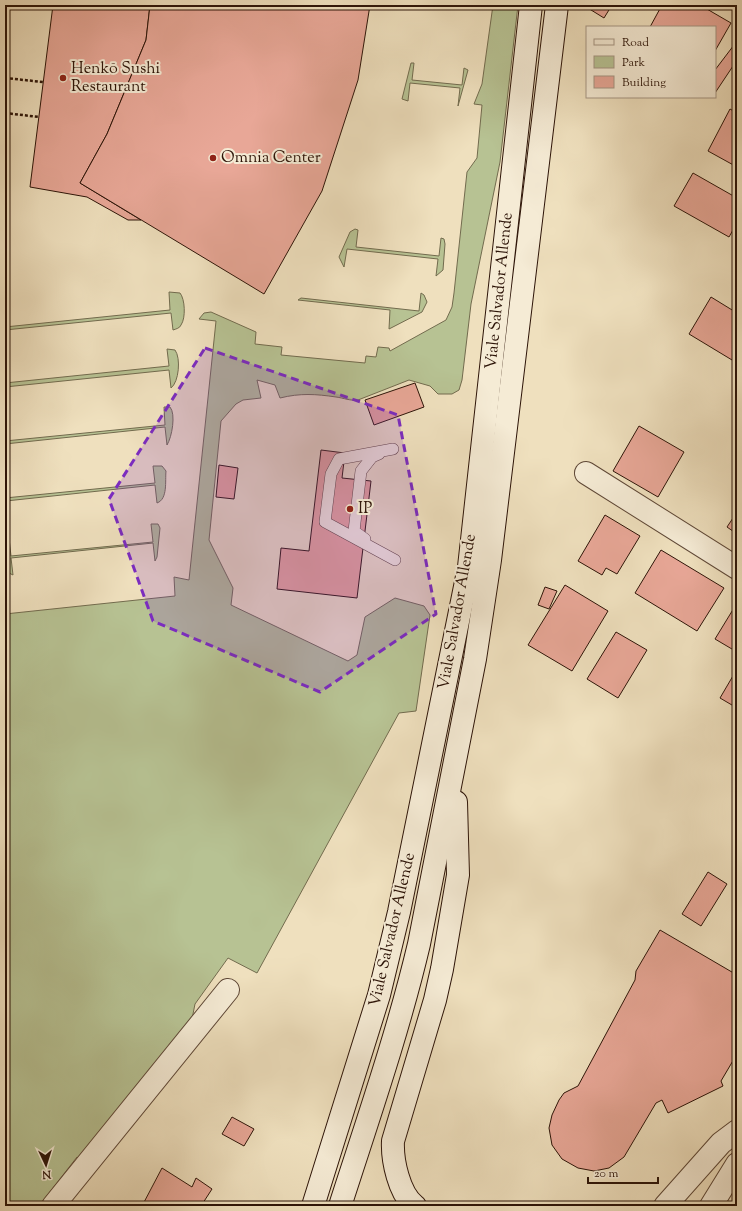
<svg xmlns="http://www.w3.org/2000/svg" width="742" height="1211" viewBox="0 0 742 1211" font-family="'Sorts Mill Goudy',serif">
<style>
.green{fill:#b7c293;stroke:#726b4e}
.building{fill:#e8a797;stroke:#2d1408}
.lines{fill:none;stroke-linecap:round;stroke-linejoin:round}
.lane-casing{stroke:#5e4736;stroke-width:12}
.street-casing{stroke:#5e4736;stroke-width:24}
.secondary-casing{stroke:#2d1408;stroke-width:24}
.path{stroke:#2d1408;stroke-width:2.5;stroke-dasharray:3 2;stroke-linecap:butt}
.lane{stroke:#f5ebd5;stroke-width:11}
.street{stroke:#f5ebd5;stroke-width:22}
.secondary{stroke:#f5ebd5;stroke-width:22}
.marked{fill:#7b2cbf;fill-opacity:0.2;stroke:#7b2cbf;stroke-width:3;stroke-dasharray:8 5;stroke-linejoin:round}
.poi-dot{fill:#8f2418;stroke:#f5ebd5;stroke-width:1.5}
.labels{text-anchor:middle;dominant-baseline:central;stroke-width:4;stroke-linejoin:round;paint-order:stroke}
.poi-label{font-size:16px;fill:#2d1408;stroke:#f5ebd5;text-anchor:start}
.street-label{font-size:16px;fill:#2d1408;stroke:#f5ebd5}
</style>
<rect width="100%" height="100%" fill="#efe0be"/>
<filter id="stains"><feTurbulence type="fractalNoise" baseFrequency=".005" numOctaves="4"/><feColorMatrix values="0 0 0 0 .2 0 0 0 0 .09 0 0 0 0 .02 0 0 0 .5 -.17"/></filter>
<radialGradient id="worn" r=".72"><stop offset=".6" stop-color="#630" stop-opacity="0"/><stop offset="1" stop-color="#630" stop-opacity=".3"/></radialGradient>
<g class="green">
<path d="M493 5H518L500 162 471 304 462 380 459 390 452 394H438L430 386 409 380 358 400C350 401 344 398 336 397 316 394 300 393 280 398L275 385 257 380 261 398 243 400 236 404 221 421 209 540 233 588 231 605 348 661 357 655 365 617 395 598 424 606 430 615 416 711 399 713 257 973 228 958 195 1004 192 1019 81 1160 77 1157 39 1206H5V614L175 596 174 577 189 580 216 321 199 319 204 313 211 312 256 332 255 344 282 347 281 355 365 363 366 356 376 357 378 347 389 348 390 351 446 320 452 307 454 293 467 172 477 158 482 105 474 104 482 84Z"/>
<polygon points="411,63 414,63 412,80 462,85 464,68 468,70 458,106 460,88 410,83 408,101 402,99"/>
<polygon points="355,229 358,230 356,247 439,256 441,238 444,239 445,244 443,270 436,276 438,259 347,249 344,267 339,257 350,232"/>
<path d="M169 292 180 293C185 299 186 318 181 325 180 328 176 329 173 330L171 313 5 330V327L170 310Z"/>
<polygon points="421,293 424,295 427,302 422,312 389,329 390,310 298,300 301,298 419,311"/>
<path d="M167 349 175 350C181 358 179 382 171 388L169 370 5 387V383L169 366Z"/>
<path d="M164 407H170C176 414 172 437 167 445L165 427 5 444V441L165 425Z"/>
<path d="M153 466H162L166 471C165 481 168 499 157 503L155 485 6 501 7 518H5V498L155 483Z"/>
<polygon points="151,524 158,524 160,528 157,557 155,561 153,543 11,558 13,575 9,573 6,541 7,538 9,538 11,556 153,542"/>
</g>
<g class="building">
<polygon points="53,5 150,5 146,40 107,134 80,183 141,220 128,220 87,197 30,187"/>
<polygon points="150,5 370,5 358,80 322,191 264,294 80,183 107,134 146,40"/>
<polygon points="583,5 612,5 604,18"/>
<polygon points="662,5 700,5 731,23 715,51 715,27 650,27"/>
<polygon points="737,41 737,60 715,93 715,70"/>
<polygon points="730,109 737,113 737,167 708,151"/>
<polygon points="693,173 737,198 737,223 729,237 674,206"/>
<polygon points="711,297 737,313 737,363 689,334"/>
<polygon points="415,383 424,407 374,425 365,400"/>
<polygon points="639,426 684,452 658,497 613,471"/>
<polygon points="321,450 345,453 342,478 371,481 357,598 277,589 281,548 309,551"/>
<polygon points="219,465 238,468 234,499 216,497"/>
<polygon points="737,512 737,534 727,527"/>
<polygon points="605,515 640,536 617,574 606,568 602,575 578,561"/>
<polygon points="661,550 724,588 697,631 635,593"/>
<polygon points="565,585 608,611 572,671 528,645"/>
<polygon points="545,587 557,591 549,609 538,605"/>
<polygon points="737,603 737,652 715,639"/>
<polygon points="616,632 647,650 618,698 587,679"/>
<polygon points="737,669 737,708 720,698"/>
<polygon points="708,872 727,884 701,926 682,914"/>
<polygon points="660,930 737,975 737,1061 734,1059 721,1081 723,1086 668,1113 662,1100 656,1103 624,1157 609,1168 594,1171 578,1168 562,1159 552,1145 549,1128 552,1115 559,1100 564,1093 578,1086 635,980 636,971"/>
<polygon points="232,1117 254,1129 244,1146 222,1134"/>
<polygon points="162,1168 192,1187 196,1178 212,1189 201,1206 142,1206"/>
</g>
<g class="lines">
<g class="lane-casing">
<g id="lane">
<polyline points="393,449 339,459 331,474 325,522 395,560"/>
<polyline points="365,539 354,531 361,471 372,457 379,454"/>
</g>
</g>
<g class="street-casing">
<g id="street">
<polyline points="586,473 737,568"/>
<polyline points="53,1206 228,990"/>
<polyline points="665,1206 721,1143 737,1131"/>
<polyline points="711,1206 737,1164"/>
</g>
</g>
<g class="secondary-casing">
<g id="secondary">
<polyline points="313,1206 379,995 399,912 469,567 531,5"/>
<path d="M340 1206C368 1119 398 1033 419 944L475 659 490 560 557 5"/>
<path d="M415 1206C399 1194 392 1160 393 1141L435 1000 442 969 458 875 456 802"/>
</g>
</g>
<g class="path">
<polyline points="5,78 43,82"/>
<polyline points="5,113 39,117"/>
</g>
<use href="#lane" class="lane"/>
<use href="#street" class="street"/>
<use href="#secondary" class="secondary"/>
</g>
<path class="marked" d="M205 348 398 415 436 614 320 692 153 621 109 499Z"/>
<g class="poi-dot">
<circle cx="63" cy="78" r="4"/>
<circle cx="213" cy="158" r="4"/>
<circle cx="350" cy="509" r="4"/>
</g>
<g class="labels">
<g class="poi-label">
<text x="71" y="69">Henkō Sushi<tspan x="71" dy="18">Restaurant</tspan></text>
<text x="221" y="158">Omnia Center</text>
<text x="358" y="509">IP</text>
</g>
<g class="street-label">
<text transform="translate(500 291) rotate(-84)">Viale Salvador Allende</text>
<text transform="translate(458 612) rotate(-80)">Viale Salvador Allende</text>
<text transform="translate(393 930) rotate(-77)">Viale Salvador Allende</text>
</g>
</g>
<rect width="742" height="1211" fill="none" stroke="#efe0be" stroke-width="20"/>
<rect x="6" y="6" width="730" height="1199" fill="none" stroke="#2d1408" stroke-width="2"/>
<rect x="10" y="10" width="722" height="1191" fill="none" stroke="#2d1408"/>
<rect x="586" y="26" width="130" height="72" fill="#f5ebd5" stroke="#a59583"/>
<rect x="594" y="39" width="20" height="6" fill="#f5ebd5" stroke="#a59583"/>
<text x="622" y="46" font-size="12" fill="#2d1408">Road</text>
<rect x="594" y="56" width="20" height="12" fill="#b7c293" stroke="#a59583"/>
<text x="622" y="66" font-size="12" fill="#2d1408">Park</text>
<rect x="594" y="76" width="20" height="12" fill="#e8a797" stroke="#a59583"/>
<text x="622" y="86" font-size="12" fill="#2d1408">Building</text>
<g transform="translate(46 1165) rotate(176)" stroke="#f5ebd5" stroke-width="3" paint-order="stroke">
<path d="M0-3L7 15L0 10L-7 15Z" fill="#2d1408"/>
<text y="-6" font-size="11" font-weight="bold" text-anchor="middle" fill="#2d1408">N</text>
</g>
<path d="M588 1177v6h70v-6" fill="none" stroke="#2d1408" stroke-width="2"/>
<text x="594" y="1177" font-size="12" fill="#2d1408" stroke="#f5ebd5" stroke-width="3" paint-order="stroke">20 m</text>
<rect width="100%" height="100%" filter="url(#stains)"/>
<rect width="100%" height="100%" fill="url(#worn)"/>
</svg>
